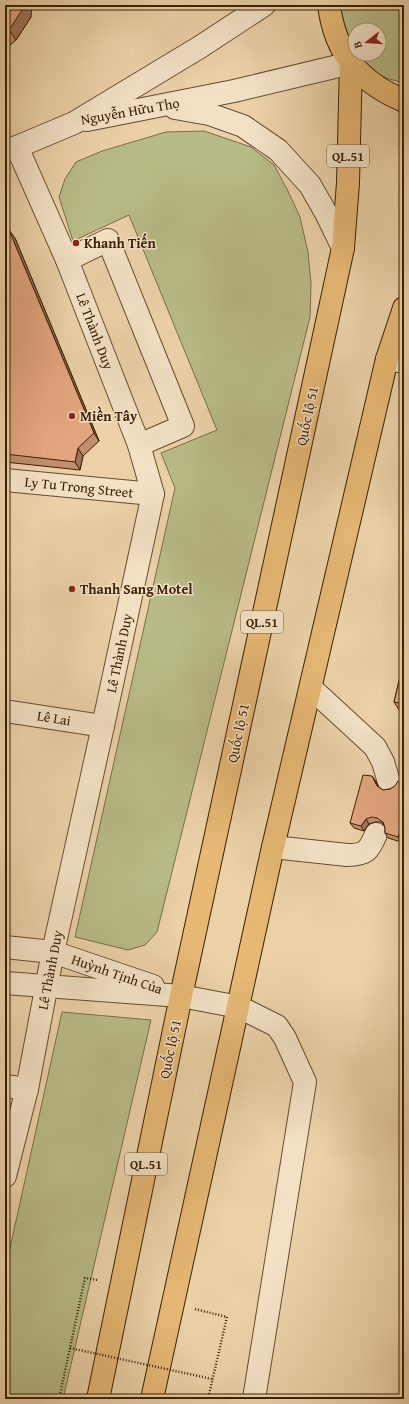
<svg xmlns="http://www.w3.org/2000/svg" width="409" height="1404" viewBox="0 0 409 1404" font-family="'Gentium Book Plus',serif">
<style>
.green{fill:#b8bb87;stroke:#796e46;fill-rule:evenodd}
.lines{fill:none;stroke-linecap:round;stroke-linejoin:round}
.minor-casing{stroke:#664c2e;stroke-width:24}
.highway-casing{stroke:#3a2006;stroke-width:24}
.path{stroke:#3a2006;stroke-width:2.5;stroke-dasharray:1 2;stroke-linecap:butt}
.minor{stroke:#f3e1c6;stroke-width:22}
.highway{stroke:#e6b874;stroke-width:22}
.path-bridge{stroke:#3a2006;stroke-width:2.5;stroke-dasharray:1 2;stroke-linecap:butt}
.wall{fill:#c38e6d;stroke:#3a2006}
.shaded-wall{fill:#9f7459;stroke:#3a2006}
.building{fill:#e3a57f;stroke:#3a2006}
.poi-dot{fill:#8f2418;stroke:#f3e1c6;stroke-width:1.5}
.labels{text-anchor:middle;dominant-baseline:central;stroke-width:3;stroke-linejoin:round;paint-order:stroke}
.shield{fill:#f3e1c6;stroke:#725a40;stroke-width:1}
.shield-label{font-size:13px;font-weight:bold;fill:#3a2006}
.street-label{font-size:14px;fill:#3a2006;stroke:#f3e1c6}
.poi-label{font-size:14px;font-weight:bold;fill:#3a2006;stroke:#f3e1c6;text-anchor:start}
</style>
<rect width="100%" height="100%" fill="#ecd1a8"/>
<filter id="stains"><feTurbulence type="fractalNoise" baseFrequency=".005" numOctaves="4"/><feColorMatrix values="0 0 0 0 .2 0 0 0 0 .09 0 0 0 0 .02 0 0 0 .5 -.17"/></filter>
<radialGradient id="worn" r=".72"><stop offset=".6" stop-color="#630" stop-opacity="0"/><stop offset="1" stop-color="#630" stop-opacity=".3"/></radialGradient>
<g class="green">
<path d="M333 5H404V83C398 81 392 80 386 78 357 65 336 36 333 5ZM355 30H379V54H355Z"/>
<polygon points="204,131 251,147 274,165 287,189 300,217 308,252 311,284 310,317 157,932 145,945 128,950 75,937 175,488 161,453 217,430 129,215 73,241 59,197 65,179 76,162 102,151 166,132"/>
<polygon points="62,1012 151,1020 63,1399 5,1399 5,1271"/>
</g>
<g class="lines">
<g class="minor-casing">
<g id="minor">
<polyline points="175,108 209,114 243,126 278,150 310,185 326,213 343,248"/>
<polyline points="87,120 234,91 351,63"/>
<polyline points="5,152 74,123 200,47 264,5"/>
<polyline points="67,260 108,240 183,426 139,445"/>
<polyline points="387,359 404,362"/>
<polyline points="5,480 153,494"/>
<polyline points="311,688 375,747 383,762 389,782"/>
<polyline points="5,711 103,726"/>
<path d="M273 847 347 855C366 855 369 851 376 834"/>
<polyline points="5,947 53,952 153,986"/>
<polyline points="5,983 181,996 239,1007 277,1026 285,1038 305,1082 254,1399"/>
<polyline points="5,1086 27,1089"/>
<polyline points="5,1176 27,1089 53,952 103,726 153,494 139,445 67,260 17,147"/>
</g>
</g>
<g class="highway-casing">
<g id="highway">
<path d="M329 5C335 54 360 82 404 101"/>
<polyline points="98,1399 181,996 343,248 348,183 351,63"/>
<polyline points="152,1399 273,847 387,359 404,308"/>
</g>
</g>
<g class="path">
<polyline points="195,1309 227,1317 208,1399"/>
<polyline points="59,1399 85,1278 98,1280"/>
</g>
<use href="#minor" class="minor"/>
<use href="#highway" class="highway"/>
<polyline class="path-bridge" points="70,1348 212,1379"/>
</g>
<g class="wall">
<polygon points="5,5 31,17 16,40 5,49"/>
<polygon points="5,231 15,238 99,441 83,456 80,470 5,462"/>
<polygon points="404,660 404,713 401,713 394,702"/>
<polygon points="375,780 379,787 383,790 390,789 404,782 404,832 401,842 388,838 385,833 385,828 384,825 381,822 375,822 369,824 364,831 354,828 350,823"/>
</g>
<g class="shaded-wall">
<polygon points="24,5 32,5 31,17 16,40 9,30"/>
<polygon points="9,230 15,238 99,441 94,433"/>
<polygon points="78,448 83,456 80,470 75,462"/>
<polygon points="372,776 375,780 380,791 377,786"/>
<polygon points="366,819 369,824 364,831 361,826"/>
<polygon points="401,828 404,832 401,842 398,837"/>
</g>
<g class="building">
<polygon points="5,5 24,5 24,7 9,30 5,33"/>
<polygon points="9,230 94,433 78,448 75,462 5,454 5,231"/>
<polygon points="404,660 404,704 394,702"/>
<polygon points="363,775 372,776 377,786 383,790 390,789 395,786 398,781 404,782 404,828 401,828 398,837 385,833 385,828 383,822 377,818 372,817 366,819 361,826 350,823"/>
</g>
<g class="poi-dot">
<circle cx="76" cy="243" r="4"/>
<circle cx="72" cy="416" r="4"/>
<circle cx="72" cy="589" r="4"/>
</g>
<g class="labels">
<g class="shield">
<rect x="327" y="145" width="42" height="22" rx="3"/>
<rect x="241" y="611" width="42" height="22" rx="3"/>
<rect x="125" y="1153" width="42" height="22" rx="3"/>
</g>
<g class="shield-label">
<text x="348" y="156">QL.51</text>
<text x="262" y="622">QL.51</text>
<text x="146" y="1164">QL.51</text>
</g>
<g class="street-label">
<text transform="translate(130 111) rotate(-10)">Nguyễn Hữu Thọ</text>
<text transform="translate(95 331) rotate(69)">Lê Thành Duy</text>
<text transform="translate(307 416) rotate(-78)">Quốc lộ 51</text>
<text transform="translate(79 487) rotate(6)">Ly Tu Trong Street</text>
<text transform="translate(119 653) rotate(-78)">Lê Thành Duy</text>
<text transform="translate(54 718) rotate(9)">Lê Lai</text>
<text transform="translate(238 733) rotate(-78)">Quốc lộ 51</text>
<text transform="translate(50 970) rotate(-79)">Lê Thành Duy</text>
<text transform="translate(117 974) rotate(19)">Huỳnh Tịnh Của</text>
<text transform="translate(170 1049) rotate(-78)">Quốc lộ 51</text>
</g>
<g class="poi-label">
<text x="84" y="243">Khanh Tiến</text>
<text x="80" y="416">Miền Tây</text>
<text x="80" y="589">Thanh Sang Motel</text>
</g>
</g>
<rect width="409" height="1404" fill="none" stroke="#ecd1a8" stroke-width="20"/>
<rect x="6" y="6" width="397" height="1392" fill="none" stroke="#3a2006" stroke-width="2"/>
<rect x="10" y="10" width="389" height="1384" fill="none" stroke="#3a2006"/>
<g transform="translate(367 42) rotate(253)"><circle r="19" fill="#f3e1c6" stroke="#a99479"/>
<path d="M0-3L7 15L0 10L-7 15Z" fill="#8f2418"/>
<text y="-6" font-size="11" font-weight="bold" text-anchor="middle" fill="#3a2006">B</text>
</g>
<rect width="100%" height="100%" filter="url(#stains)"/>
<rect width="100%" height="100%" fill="url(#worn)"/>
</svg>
